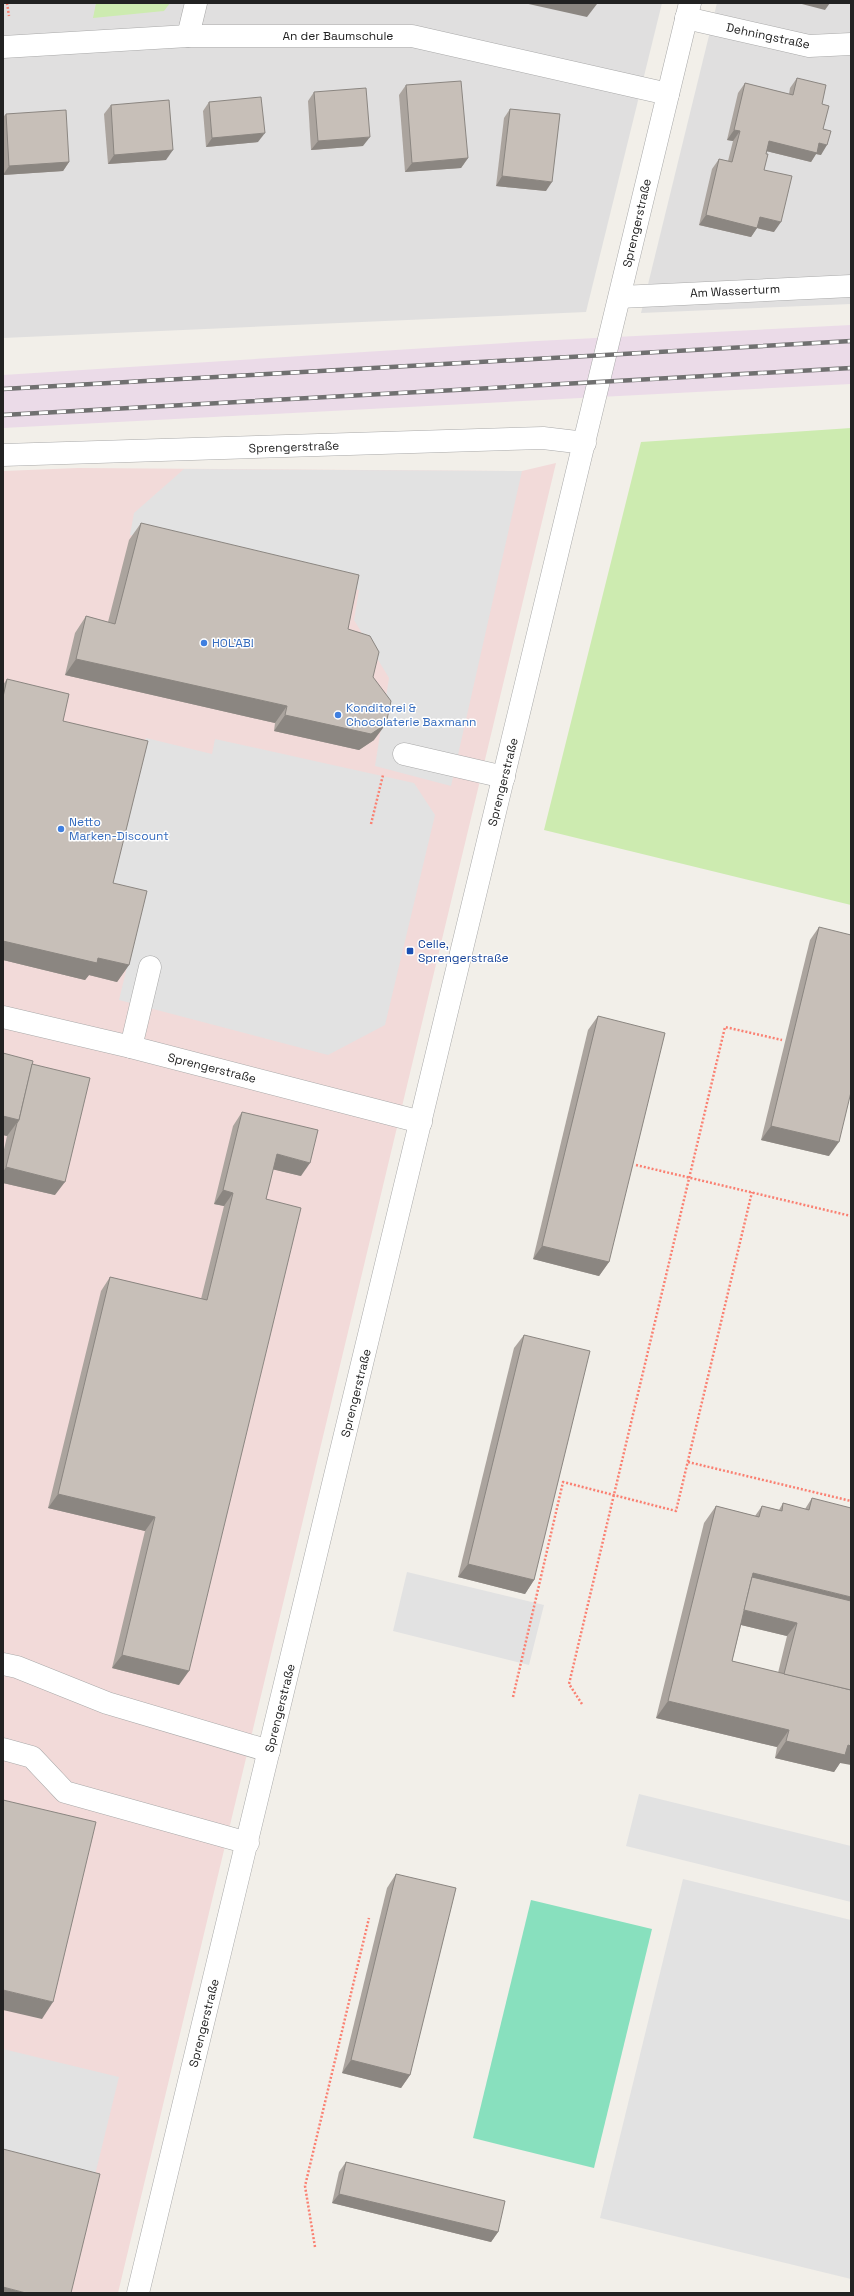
<svg xmlns="http://www.w3.org/2000/svg" width="854" height="2296" viewBox="0 0 854 2296" font-family="'Space Grotesk',sans-serif">
<style>
.residential{fill:#e0dfdf}
.commercial{fill:#f2dad9}
.industrial{fill:#ebdbe8}
.grass{fill:#cdebb0}
.pitch{fill:#88e0be}
.parking{fill:#e2e2e2}
.lines{fill:none;stroke-linecap:round;stroke-linejoin:round}
.minor-casing{stroke:#a9a9a9;stroke-width:23}
.path{stroke:#fa8072;stroke-width:2.5;stroke-dasharray:2 2;stroke-linecap:butt}
.minor{stroke:#fff;stroke-width:22}
.rail-casing{stroke:#707070;stroke-width:4.5}
.rail{stroke:#fff;stroke-width:3;stroke-dasharray:9;stroke-linecap:butt}
.wall{fill:#aba49e;fill-rule:evenodd}
.shaded-wall{fill:#8b8681}
.building{fill:#c7bfb8;stroke:#8b8681}
.shop-dot{fill:#3f7fe0;stroke:#fff;stroke-width:1.5}
.transit-dot{fill:#1a4fb4;stroke:#fff;stroke-width:1.5}
.labels{text-anchor:middle;dominant-baseline:central;stroke-width:3;stroke-linejoin:round;paint-order:stroke}
.street-label{font-size:12px;fill:#222;stroke:#fff}
.shop-label{font-size:12px;fill:#366cbe;stroke:#fff;text-anchor:start}
.transit-label{font-size:12px;fill:#164399;stroke:#fff;text-anchor:start}
</style>
<rect width="100%" height="100%" fill="#f2efe9"/>
<g class="residential">
<polygon points="3,3 662,3 586,312 3,338"/>
<polygon points="717,3 851,3 851,304 641,313"/>
</g>
<polygon class="commercial" points="556,463 118,2293 3,2293 3,471 78,468 522,471"/>
<polygon class="industrial" points="851,325 851,384 3,428 3,375 537,341"/>
<g class="grass">
<polygon points="96,3 170,3 164,11 93,18"/>
<polygon points="851,428 851,905 544,830 641,442"/>
</g>
<polygon class="pitch" points="531,1900 652,1929 594,2168 473,2138"/>
<g class="parking">
<polygon points="184,469 522,471 451,786 375,766 389,678 354,620 359,590 130,535 134,513"/>
<polygon points="146,738 212,754 215,739 414,783 435,815 385,1025 328,1055 119,1000 142,905 108,896"/>
<polygon points="407,1572 544,1605 529,1665 393,1631"/>
<polygon points="639,1794 851,1846 851,1902 626,1846"/>
<polygon points="683,1879 851,1920 851,2279 600,2218"/>
<polygon points="3,2049 119,2077 94,2179 3,2157"/>
</g>
<g class="lines">
<g class="minor-casing">
<g id="minor">
<polyline points="686,18 809,46 851,44"/>
<polyline points="188,36 196,3"/>
<polyline points="3,47 188,36 412,36 668,94"/>
<polyline points="620,297 851,286"/>
<polyline points="3,455 543,438 585,443"/>
<polyline points="404,754 504,777"/>
<polyline points="3,1017 131,1047 421,1122"/>
<polyline points="131,1047 150,967"/>
<polyline points="3,1664 17,1667 107,1703 269,1751"/>
<polyline points="3,1749 32,1757 65,1792 248,1843"/>
<polyline points="138,2293 690,3"/>
</g>
</g>
<g class="path">
<polyline points="7,3 9,16"/>
<polyline points="371,824 383,775"/>
<polyline points="636,1165 851,1216"/>
<polyline points="688,1462 851,1501"/>
<polyline points="513,1697 563,1482 676,1511 752,1192"/>
<polyline points="582,1704 569,1684 725,1027 782,1040"/>
<polyline points="315,2247 305,2186 369,1918"/>
</g>
<use href="#minor" class="minor"/>
<g class="rail-casing">
<g id="rail">
<polyline points="3,389 851,341"/>
<polyline points="3,415 851,368"/>
</g>
</g>
<use href="#rail" class="rail"/>
</g>
<g class="wall">
<polygon points="797,78 822,104 823,129 821,155 816,154 811,162 766,151 764,170 774,232 757,228 751,237 699,225 712,169 719,159 728,161 733,141 727,140 738,93 745,83 789,94 790,88"/>
<polygon points="406,85 468,158 461,168 405,172 399,95"/>
<polygon points="314,92 363,146 311,150 308,101"/>
<polygon points="209,102 258,142 206,147 203,111"/>
<polygon points="111,105 166,160 108,164 104,114"/>
<polygon points="510,109 546,191 496,186 504,118"/>
<polygon points="6,114 69,162 63,171 3,175 3,117"/>
<polygon points="141,523 348,629 374,740 359,750 274,731 275,723 65,675 75,633 86,616 108,622 129,540"/>
<polygon points="7,679 63,721 113,883 129,965 117,982 89,975 85,980 3,960 3,685"/>
<polygon points="819,927 829,1156 761,1140 810,940"/>
<polygon points="598,1016 609,1262 599,1276 533,1259 588,1030"/>
<polygon points="3,1053 32,1064 55,1195 3,1183 3,1154 7,1136 3,1135"/>
<polygon points="242,1112 301,1176 273,1169 266,1199 179,1685 112,1668 145,1531 48,1508 101,1291 110,1277 201,1299 224,1206 214,1204 233,1126"/>
<polygon points="524,1335 534,1580 525,1594 458,1577 514,1348"/>
<path d="M812 1498 840 1763 834 1772 775 1758 777 1747 656 1718 704 1523 716 1506 755 1516 762 1506 779 1510 783 1503 805 1509ZM741 1625 787 1636 778 1673 732 1661Z"/>
<polygon points="396,1874 410,2075 401,2088 342,2073 387,1888"/>
<polygon points="346,2162 498,2232 491,2242 332,2203 339,2172"/>
</g>
<g class="shaded-wall">
<polygon points="524,3 593,3 597,4 587,17"/>
<polygon points="798,3 830,3 825,10"/>
<polygon points="734,130 740,131 733,141 727,140"/>
<polygon points="265,133 258,142 206,147 212,138"/>
<polygon points="370,137 363,146 311,150 318,141"/>
<polygon points="769,141 819,143 827,145 821,155 816,154 811,162 762,150"/>
<polygon points="173,150 166,160 108,164 114,155"/>
<polygon points="468,158 461,168 405,172 412,163"/>
<polygon points="69,162 63,171 3,175 9,166"/>
<polygon points="502,176 552,182 546,191 496,186"/>
<polygon points="706,215 760,217 781,222 774,232 757,228 751,237 699,225"/>
<polygon points="76,659 287,706 275,723 65,675"/>
<polygon points="285,715 386,724 374,740 359,750 274,731"/>
<polygon points="3,941 98,958 129,965 117,982 89,975 85,980 3,960"/>
<polygon points="3,1116 19,1120 7,1136 3,1135"/>
<polygon points="771,1126 839,1142 829,1156 761,1140"/>
<polygon points="277,1154 310,1163 301,1176 267,1168"/>
<polygon points="6,1167 65,1182 55,1195 3,1183 3,1172"/>
<polygon points="223,1190 233,1193 224,1206 214,1204"/>
<polygon points="542,1246 609,1262 599,1276 533,1259"/>
<polygon points="58,1494 155,1517 145,1531 48,1508"/>
<polygon points="468,1564 534,1580 525,1594 458,1577"/>
<polygon points="753,1573 851,1597 851,1617 747,1591"/>
<polygon points="743,1610 797,1623 787,1636 733,1623"/>
<polygon points="122,1655 189,1671 179,1685 112,1668"/>
<polygon points="668,1701 789,1730 777,1747 656,1718"/>
<polygon points="786,1741 848,1745 851,1746 851,1765 840,1763 834,1772 775,1758"/>
<polygon points="3,1990 53,2002 42,2019 3,2010"/>
<polygon points="351,2060 410,2075 401,2088 342,2073"/>
<polygon points="339,2194 498,2232 491,2242 332,2203"/>
<polygon points="3,2287 26,2293 3,2293"/>
</g>
<g class="building">
<polygon points="797,78 826,85 822,104 829,106 823,129 831,131 827,145 819,143 817,153 769,141 766,154 768,154 764,170 792,176 781,222 760,217 757,228 706,215 719,159 732,162 740,131 734,130 745,83 793,95"/>
<polygon points="461,81 468,158 412,163 406,85"/>
<polygon points="366,88 370,137 318,141 314,92"/>
<polygon points="261,97 265,133 212,138 209,102"/>
<polygon points="169,100 173,150 114,155 111,105"/>
<polygon points="510,109 560,114 552,182 502,176"/>
<polygon points="66,110 69,162 9,166 6,114"/>
<polygon points="141,523 359,575 348,629 370,636 379,652 373,677 391,701 386,724 371,734 285,715 287,706 76,659 86,616 115,624"/>
<polygon points="7,679 69,694 63,721 148,741 113,883 147,891 129,965 98,958 97,963 3,941 3,697"/>
<polygon points="819,927 851,935 851,1092 839,1142 771,1126"/>
<polygon points="598,1016 665,1033 609,1262 542,1246"/>
<polygon points="3,1053 33,1061 19,1120 3,1116"/>
<polygon points="32,1064 90,1078 65,1182 6,1167 17,1123 19,1120"/>
<polygon points="242,1112 318,1130 310,1163 277,1154 266,1199 301,1208 189,1671 122,1655 155,1517 58,1494 110,1277 207,1300 233,1193 223,1190"/>
<polygon points="524,1335 590,1351 534,1580 468,1564"/>
<polygon points="812,1498 851,1508 851,1597 753,1573 732,1661 851,1690 851,1746 848,1745 845,1755 786,1741 789,1730 668,1701 716,1506 759,1517 762,1506 782,1511 783,1503 809,1510"/>
<polygon points="752,1577 851,1601 851,1690 784,1674 797,1623 744,1610"/>
<polygon points="3,1800 96,1822 53,2002 3,1990"/>
<polygon points="396,1874 456,1888 410,2075 351,2060"/>
<polygon points="3,2149 100,2174 71,2293 26,2293 3,2287"/>
<polygon points="346,2162 505,2201 498,2232 339,2194"/>
</g>
<g class="shop-dot">
<circle cx="204" cy="643" r="4"/>
<circle cx="338" cy="715" r="4"/>
<circle cx="61" cy="829" r="4"/>
</g>
<rect class="transit-dot" x="406" y="947" width="8" height="8" rx="2"/>
<g class="labels">
<g class="street-label">
<text x="338" y="36">An der Baumschule</text>
<text transform="translate(768 36) rotate(12)">Dehningstraße</text>
<text transform="translate(637 223) rotate(-77)">Sprengerstraße</text>
<text transform="translate(735 291) rotate(-3)">Am Wasserturm</text>
<text transform="translate(294 447) rotate(-2)">Sprengerstraße</text>
<text transform="translate(503 782) rotate(-76)">Sprengerstraße</text>
<text transform="translate(212 1068) rotate(14)">Sprengerstraße</text>
<text transform="translate(356 1393) rotate(-76)">Sprengerstraße</text>
<text transform="translate(280 1708) rotate(-76)">Sprengerstraße</text>
<text transform="translate(204 2023) rotate(-76)">Sprengerstraße</text>
</g>
<g class="shop-label">
<text x="212" y="643">HOL'AB!</text>
<text x="346" y="708">Konditorei &amp;<tspan x="346" dy="14">Chocolaterie Baxmann</tspan></text>
<text x="69" y="822">Netto<tspan x="69" dy="14">Marken-Discount</tspan></text>
</g>
<g class="transit-label">
<text x="418" y="944">Celle,<tspan x="418" dy="14">Sprengerstraße</tspan></text>
</g>
</g>
<rect width="854" height="2296" fill="none" stroke="#222222" stroke-width="8"/>
</svg>
